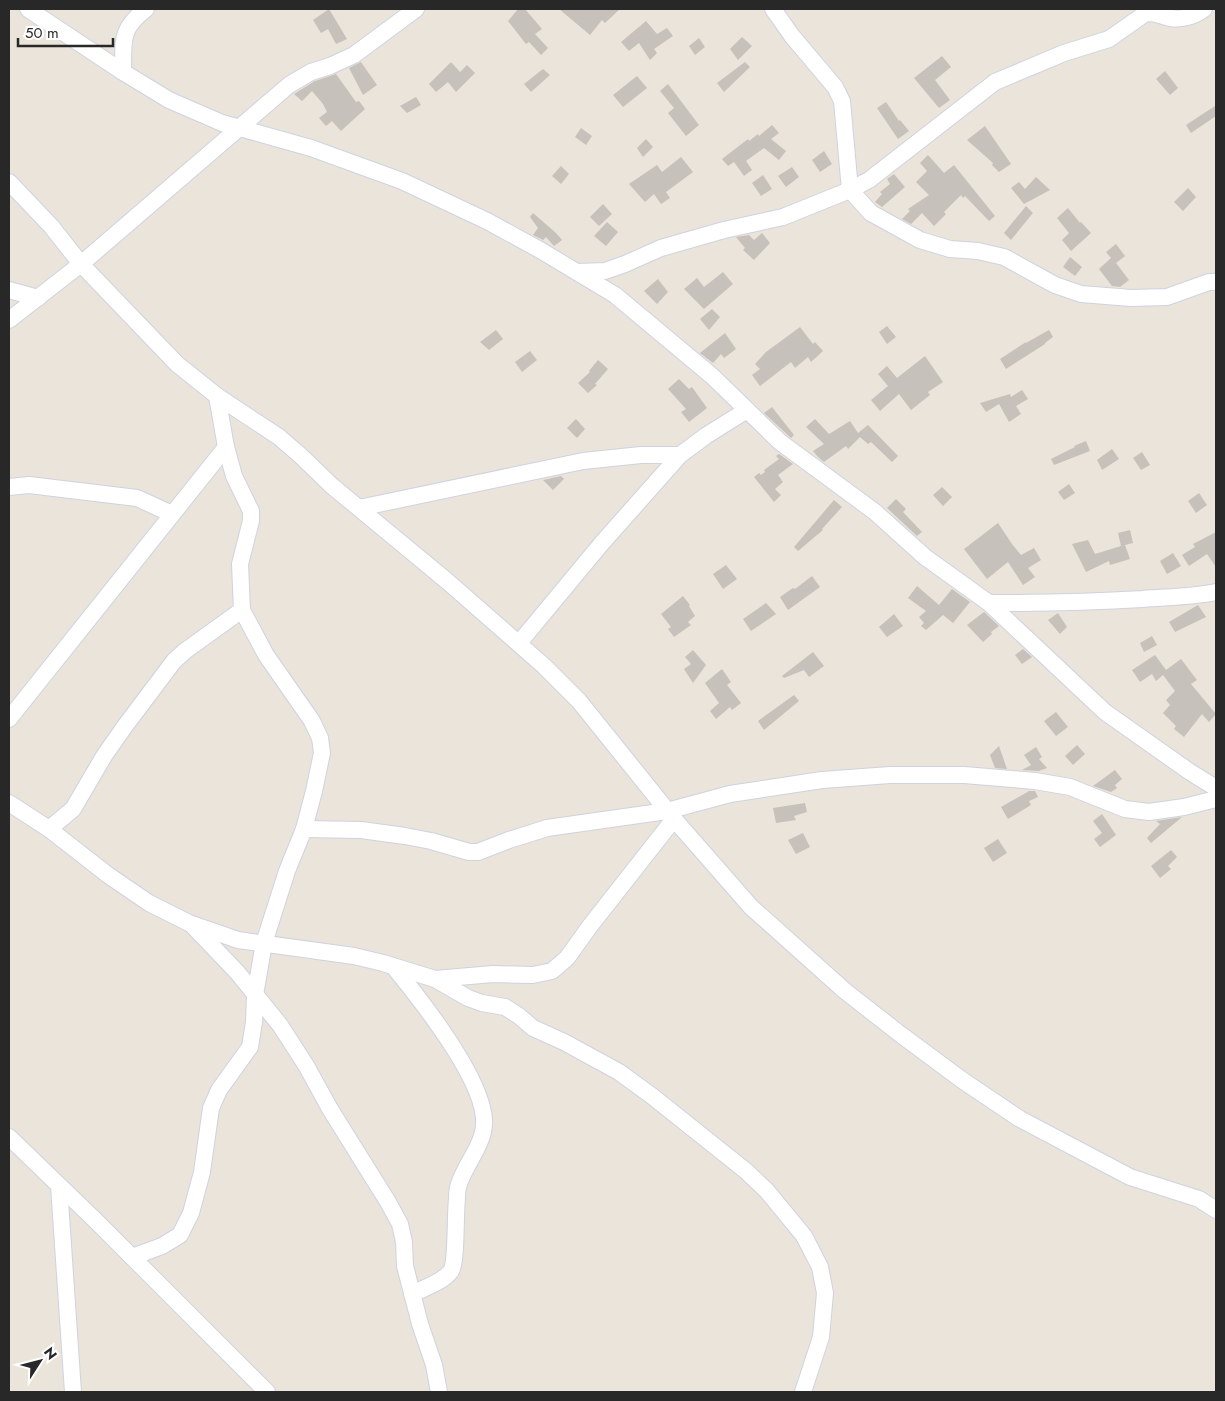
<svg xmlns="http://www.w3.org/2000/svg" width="1225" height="1401" viewBox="0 0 1225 1401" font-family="Jost,sans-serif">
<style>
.building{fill:#c6c1ba}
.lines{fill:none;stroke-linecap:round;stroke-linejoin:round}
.minor-casing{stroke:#cfd2e1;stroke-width:18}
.minor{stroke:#fff;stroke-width:16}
</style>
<rect width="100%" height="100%" fill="#ebe4da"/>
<g class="building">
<polygon points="329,9 347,39 336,44 328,29 321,33 313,20"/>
<polygon points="518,9 525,9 542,29 535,34 548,48 541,55 529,42 526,44 508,21"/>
<polygon points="559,9 620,9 605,23 602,20 590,35"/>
<polygon points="646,21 657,34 667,28 673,36 654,49 657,53 650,60 639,43 629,51 621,42"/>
<polygon points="742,37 752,46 738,60 730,49"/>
<polygon points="699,38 705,47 695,55 689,46"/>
<polygon points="942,56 951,67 935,80 950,100 939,108 914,78"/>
<polygon points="361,62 377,85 363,95 349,68"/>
<polygon points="451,62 460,72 467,65 475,73 456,92 448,82 436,92 429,84"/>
<polygon points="745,62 750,67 724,92 717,83"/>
<polygon points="543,69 550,75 531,92 524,84"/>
<polygon points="1165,71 1178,88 1170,95 1156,79"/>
<polygon points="336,74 356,102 359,101 365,109 341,131 332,121 326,126 319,118 327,112 323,104 312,91 302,101 294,94 315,81"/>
<polygon points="637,76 647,88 623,107 613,95"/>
<polygon points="668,84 699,125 686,136 668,113 674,108 660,91"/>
<polygon points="416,97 421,105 407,113 400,106"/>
<polygon points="886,102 899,121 900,120 909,131 898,139 877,108"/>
<polygon points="1215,106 1216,116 1191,133 1186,125"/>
<polygon points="772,125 779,133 771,139 786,151 779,160 764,148 746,161 752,170 744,176 734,162 728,166 722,159 748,139 749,141 758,134 759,136"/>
<polygon points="985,126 1011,164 999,172 992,165 993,163 967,140"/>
<polygon points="581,128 592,136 586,145 575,137"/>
<polygon points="646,139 653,147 643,157 637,148"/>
<polygon points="824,151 832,164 820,172 812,160"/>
<polygon points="928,155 944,173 954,165 995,216 989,221 965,196 963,198 961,195 944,212 946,214 934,226 922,213 911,224 902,219 910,211 908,209 929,195 916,182 927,171 920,163"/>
<polygon points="681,157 693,172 666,192 670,198 661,204 654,194 645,202 629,184 657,165 662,172"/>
<polygon points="561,166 569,174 561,184 552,176"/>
<polygon points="792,167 799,177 786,187 778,176"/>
<polygon points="894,174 905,187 882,207 875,202 882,194 880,192 890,184 887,179"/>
<polygon points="763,175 772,189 761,196 752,183"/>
<polygon points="1036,177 1050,190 1024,204 1011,188 1019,182 1025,189"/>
<polygon points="1188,188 1196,197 1183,211 1174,202"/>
<polygon points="603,204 612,214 599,226 590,217"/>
<polygon points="1026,206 1033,213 1011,240 1004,233"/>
<polygon points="1068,208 1080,223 1081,222 1091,233 1071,251 1062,240 1069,233 1057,218"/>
<polygon points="533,213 556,233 562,240 554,246 546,237 543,240 533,235 538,228 530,217"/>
<polygon points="607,222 618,232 606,246 594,236"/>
<polygon points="762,233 770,243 754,260 743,250 745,248 736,237 749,235 754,240"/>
<polygon points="1116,244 1125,256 1116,263 1129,280 1120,287 1112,286 1099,269 1111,258 1106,252"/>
<polygon points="1070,257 1082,267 1075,276 1063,267"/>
<polygon points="723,272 733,284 704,309 684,289 697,278 704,287"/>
<polygon points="658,279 668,292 657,304 644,291"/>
<polygon points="712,309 720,317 709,330 700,319"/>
<polygon points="887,326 896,337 887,344 879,332"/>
<polygon points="800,327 813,344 815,342 823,351 811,362 808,357 795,368 791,362 760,386 752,375 760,369 755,364 766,352"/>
<polygon points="496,330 503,339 489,350 480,342"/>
<polygon points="1049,330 1053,337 1045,343 1045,344 1006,369 1000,359 1026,342 1026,343"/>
<polygon points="725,333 736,349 724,358 721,354 713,363 700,353"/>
<polygon points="530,351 537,360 522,372 515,362"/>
<polygon points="925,356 943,382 928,392 930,395 911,410 899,394 880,411 871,400 888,386 878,374 887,366 897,378"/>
<polygon points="598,360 608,369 595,384 597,385 588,393 578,383 590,372 589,371"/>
<polygon points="679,379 689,389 692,387 707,408 689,422 681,412 686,409 668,389"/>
<polygon points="1022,390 1028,399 1016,406 1021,414 1009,422 999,404 986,412 980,403 1010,394 1011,397"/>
<polygon points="772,407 794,435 791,438 764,413"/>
<polygon points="576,419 585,429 577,438 567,428"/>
<polygon points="815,419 829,434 850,421 858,433 868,425 898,456 892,462 871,442 868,444 860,437 848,449 846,446 824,462 818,457 813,451 824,444 806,427"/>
<polygon points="1086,441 1090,451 1054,465 1051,459 1075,447 1074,446"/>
<polygon points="1112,449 1119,459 1102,470 1097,460"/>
<polygon points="1142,452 1150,465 1141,470 1133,458"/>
<polygon points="779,454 793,464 778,475 783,482 775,489 781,495 774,502 754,477 759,473 761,475 765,472 764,470 779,459 776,456"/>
<polygon points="561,476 564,479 553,490 543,480"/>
<polygon points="1069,484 1075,493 1064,500 1058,492"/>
<polygon points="942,487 952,497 943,506 933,495"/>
<polygon points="1199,493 1207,505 1196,513 1188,501"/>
<polygon points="896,499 906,509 903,512 922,532 917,536 887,508"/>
<polygon points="834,500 842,507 822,529 823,530 798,551 794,547"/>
<polygon points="998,523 1012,544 1021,555 1034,548 1041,560 1028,568 1035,577 1023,585 1008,562 987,579 964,549"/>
<polygon points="1130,530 1133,543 1125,545 1130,559 1110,565 1109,561 1086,572 1072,544 1088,540 1095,554 1121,546 1118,533"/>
<polygon points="1216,532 1216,567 1207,554 1189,566 1182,555 1195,547 1193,544"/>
<polygon points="1173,553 1181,566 1167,574 1160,561"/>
<polygon points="726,565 737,579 723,589 713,574"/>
<polygon points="812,576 820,587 788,610 780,597 793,588 795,589"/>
<polygon points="917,586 939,605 952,589 970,602 953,623 943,615 926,630 921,626 924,623 919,617 926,611 908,598"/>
<polygon points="683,596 690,605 689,606 695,616 688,622 691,625 674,637 668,629 671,627 661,614"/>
<polygon points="766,603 776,614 751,631 743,619"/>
<polygon points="1198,605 1206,617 1175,632 1169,622"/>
<polygon points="984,612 999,626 991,632 992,634 983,642 967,625"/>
<polygon points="1058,613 1067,627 1060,634 1048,620"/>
<polygon points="894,614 903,626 887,637 879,627"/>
<polygon points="1152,636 1157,645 1144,652 1140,643"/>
<polygon points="1023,649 1032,657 1022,664 1015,655"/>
<polygon points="693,650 706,665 693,683 684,669 691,664 685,657"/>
<polygon points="813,652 824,666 809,677 804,670 784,678 782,676"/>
<polygon points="1155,655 1166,670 1181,659 1197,680 1191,684 1216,714 1209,722 1202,714 1184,737 1174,729 1176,726 1163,713 1170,705 1166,700 1175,691 1163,675 1156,681 1152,674 1140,682 1132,670"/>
<polygon points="722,669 731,682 727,685 741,703 732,710 730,707 716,719 710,711 719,703 705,683"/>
<polygon points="794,695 799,701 764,730 758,721"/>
<polygon points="1056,712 1068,727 1056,736 1044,721"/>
<polygon points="1077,745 1085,754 1073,765 1065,756"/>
<polygon points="999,746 1007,769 995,768 990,755"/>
<polygon points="1036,747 1042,757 1039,759 1047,768 1039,771 1022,770 1031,765 1024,755"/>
<polygon points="1115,770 1122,779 1115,785 1117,788 1111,792 1093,786"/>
<polygon points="1029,791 1035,791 1038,797 1029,801 1031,805 1008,819 1001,807"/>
<polygon points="805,803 807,812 794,816 796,820 776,823 773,808"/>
<polygon points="1102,814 1116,835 1100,847 1094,839 1102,833 1093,821"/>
<polygon points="1182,817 1151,843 1147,838 1160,824 1156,821"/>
<polygon points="803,833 810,847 796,854 788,840"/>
<polygon points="998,839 1007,853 993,862 984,848"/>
<polygon points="1171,850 1177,857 1168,866 1171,869 1160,878 1151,866"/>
</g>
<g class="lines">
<g class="minor-casing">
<g id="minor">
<polyline points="28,9 123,72 169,100 222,123 311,148 402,181 487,221 540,250 615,295 712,376 780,442 875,512 925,557 989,603 1105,712 1190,772 1216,788"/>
<polyline points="773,9 792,36 835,87 842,101 850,190 871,213 920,240 950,249 978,251 1004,257 1055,285 1081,294 1131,298 1167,297 1209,282 1216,282"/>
<path d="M123 72C124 41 119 30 146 9"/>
<polyline points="9,182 51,226 81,264 177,364 217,396 279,437 301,456 332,486 447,581 544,666 579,701 674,819 751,907 845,991 900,1034 962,1080 1020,1119 1130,1177 1199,1199 1216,1210"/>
<path d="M577 272 605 271 625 264 661 248 724 230 783 217 850 190 869 180 995 82 1064 53 1109 39 1146 13C1155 12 1161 16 1170 18 1182 20 1195 16 1204 9"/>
<polyline points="9,290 38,298"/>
<polyline points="9,320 81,264 289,85 311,72 330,66 354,55 416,9"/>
<polyline points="9,487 29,485 137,498 172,514"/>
<polyline points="359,508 583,461 641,455 680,455"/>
<path d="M989 603C1040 603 1091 602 1143 599 1167 597 1193 597 1216 592"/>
<polyline points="519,643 602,543 680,455 707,435 747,410"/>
<polyline points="9,719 226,447"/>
<polyline points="9,803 49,829 108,875 149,903 189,923 238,940 354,956 383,963 435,979 493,974 533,975 552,971 567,958 590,926 674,819"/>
<polyline points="49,829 73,809 104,756 125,726 174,661 185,651 242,610"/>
<polyline points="304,829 361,830 405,836 431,841 469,852 478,852 509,840 547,828 667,811 730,794 822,780 890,775 964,775 1035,781 1070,787 1125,809 1149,812 1184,807 1216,799"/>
<polyline points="193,926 237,972 280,1025 307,1067 330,1109 388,1202 400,1224 404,1242 405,1266 420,1324 434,1365 439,1392"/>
<path d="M393 966C420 999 487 1083 484 1125 483 1145 465 1165 459 1184 457 1189 457 1194 457 1199 455 1213 457 1262 451 1271 443 1282 424 1288 412 1294"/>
<polyline points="435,979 468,998 482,1003 505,1007 519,1016 533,1028 564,1042 619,1072 652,1096 746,1171 767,1191 804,1236 820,1267 825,1293 821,1337 803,1392"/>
<polyline points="9,1137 96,1221 267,1392"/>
<polyline points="59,1186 73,1392"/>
<polyline points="132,1257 162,1246 180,1235 191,1213 202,1172 211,1108 219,1090 250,1047 254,1022 255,995 264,943 287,871 304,829 314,791 322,753 320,738 312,721 266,655 242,610 240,564 251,521 251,511 234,476 226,447 217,396"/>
</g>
</g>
<use href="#minor" class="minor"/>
</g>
<rect width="1225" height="1401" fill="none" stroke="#282828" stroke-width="20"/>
<g transform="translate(40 1361) rotate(54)" stroke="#ffffff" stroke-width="4" paint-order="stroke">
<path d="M0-4L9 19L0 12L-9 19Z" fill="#282828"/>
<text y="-8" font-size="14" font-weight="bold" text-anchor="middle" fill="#282828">N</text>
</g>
<path d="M18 38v8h95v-8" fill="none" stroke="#282828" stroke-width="2.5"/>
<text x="25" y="38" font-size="15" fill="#282828" stroke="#ffffff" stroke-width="4" paint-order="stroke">50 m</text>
</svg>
